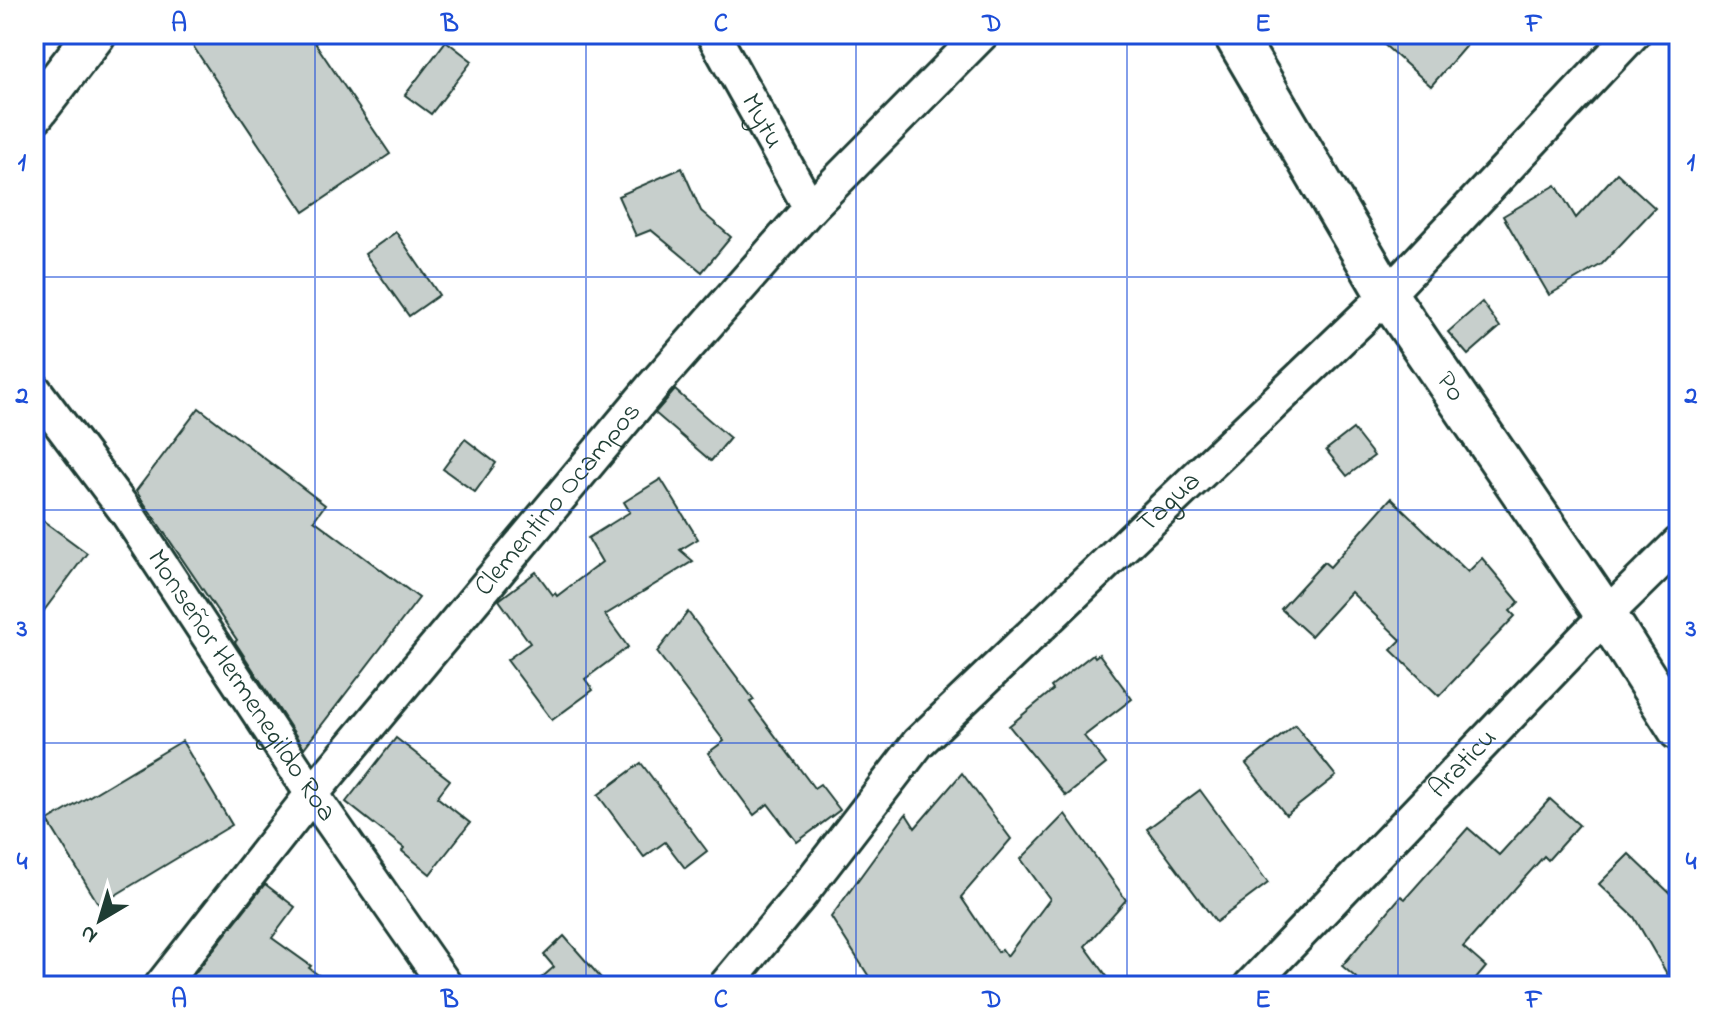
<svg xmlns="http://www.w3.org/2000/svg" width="1713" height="1020" viewBox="0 0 1713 1020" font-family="'Indie Flower',sans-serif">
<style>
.building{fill:#c7cfcc;stroke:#1f3d34;stroke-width:2}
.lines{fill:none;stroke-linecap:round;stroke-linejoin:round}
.minor-casing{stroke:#1f3d34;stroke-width:38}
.tertiary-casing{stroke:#1f3d34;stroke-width:46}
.minor{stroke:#fff;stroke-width:32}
.tertiary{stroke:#fff;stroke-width:40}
.grid{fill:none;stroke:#1d4ed8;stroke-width:2;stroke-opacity:0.55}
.labels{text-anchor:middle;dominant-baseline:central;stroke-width:6;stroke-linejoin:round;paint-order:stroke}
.street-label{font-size:28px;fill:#1f3d34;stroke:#fff}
.neatline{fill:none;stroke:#1d4ed8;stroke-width:3}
.grid-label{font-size:26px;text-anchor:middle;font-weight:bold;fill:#1d4ed8}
</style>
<rect width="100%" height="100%" fill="#fff"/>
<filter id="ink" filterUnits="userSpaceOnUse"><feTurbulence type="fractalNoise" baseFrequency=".0125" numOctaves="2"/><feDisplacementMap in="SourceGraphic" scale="16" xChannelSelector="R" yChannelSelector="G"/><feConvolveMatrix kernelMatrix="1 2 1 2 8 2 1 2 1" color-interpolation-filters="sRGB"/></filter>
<g filter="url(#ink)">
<g class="building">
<polygon points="185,34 309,34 390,154 304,212"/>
<polygon points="1372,34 1476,34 1431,86"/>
<polygon points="446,41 472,61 431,114 405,95"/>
<polygon points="682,168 701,211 731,237 702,272 651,230 636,236 618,196"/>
<polygon points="1617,173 1655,208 1602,264 1549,295 1503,216 1556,185 1576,218"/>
<polygon points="396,232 439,295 409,316 365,254"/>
<polygon points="1482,302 1500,327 1468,355 1448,332"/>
<polygon points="675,390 730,438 711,461 655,413"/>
<polygon points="199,408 325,505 314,520 419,598 304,748 235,642 237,640 136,491"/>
<polygon points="1353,429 1374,456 1347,476 1326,450"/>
<polygon points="465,439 496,463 475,492 443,469"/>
<polygon points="661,479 698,539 680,550 693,561 605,615 628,647 585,679 593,690 552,720 507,660 530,643 499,600 536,572 553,595 555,593 557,596 602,562 588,538 630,512 624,502"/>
<polygon points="1391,498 1468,572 1482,558 1519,602 1510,611 1515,616 1439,696 1391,650 1401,640 1351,592 1311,636 1281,609 1324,562 1330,567"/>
<polygon points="34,514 87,553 34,624"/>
<polygon points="688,612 754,700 750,702 814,788 820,784 840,810 797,842 768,804 754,815 708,753 724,741 657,652"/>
<polygon points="1093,654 1095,657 1099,654 1132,699 1084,736 1106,764 1066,796 1009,726 1053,690 1051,687"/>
<polygon points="1295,725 1336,776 1286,815 1246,764"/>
<polygon points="396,738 450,780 437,797 470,823 430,874 402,851 404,848 346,802"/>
<polygon points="182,741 232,825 99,905 48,821"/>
<polygon points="641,763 707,851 685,868 665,842 644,857 598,795"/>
<polygon points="962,773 1011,839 961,897 998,952 1002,949 1007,956 1050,899 1021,859 1065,814 1126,900 1085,946 1114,986 875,986 831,917 906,814 915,828"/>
<polygon points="1200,790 1268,883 1216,922 1147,829"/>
<polygon points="1550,799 1579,825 1548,860 1544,856 1463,947 1486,967 1470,986 1366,986 1342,966 1401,896 1405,899 1468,828 1499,855"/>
<polygon points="1629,854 1679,902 1679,986 1674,986 1634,917 1599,884"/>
<polygon points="265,884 295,907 272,938 311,966 309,968 333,986 185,986"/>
<polygon points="564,936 608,986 532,986 554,967 544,955"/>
</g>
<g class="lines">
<g class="minor-casing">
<g id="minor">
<path id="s1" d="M713 34 810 208"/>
<path id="s2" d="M34 389 127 513 312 794 446 986"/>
<path id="s3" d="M161 986 312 794 653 386 810 208 982 34"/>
<path id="s4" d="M725 986 803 892 918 743 1387 295 1633 34"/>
<path id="s5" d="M1250 986 1606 615 1679 543"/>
</g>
</g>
<g class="tertiary-casing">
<g id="tertiary">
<path id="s6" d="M1234 34 1387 295 1606 615 1679 730"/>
<polyline points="34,113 95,34"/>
</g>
</g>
<use href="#minor" class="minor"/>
<use href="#tertiary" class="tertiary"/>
</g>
</g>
<path class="grid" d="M315 34V986M586 34V986M856 34V986M1127 34V986M1398 34V986M34 277H1679M34 510H1679M34 743H1679"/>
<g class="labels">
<g class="street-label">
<text stroke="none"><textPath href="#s1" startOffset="100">Mytu</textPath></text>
<text stroke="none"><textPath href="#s6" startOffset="414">Po</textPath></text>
<text stroke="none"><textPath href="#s3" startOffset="628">Clementino Ocampos</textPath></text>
<text stroke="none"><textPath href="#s4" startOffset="658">Tagua</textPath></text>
<text stroke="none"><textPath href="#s2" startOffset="362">Monseñor Hermenegildo Roa</textPath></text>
<text stroke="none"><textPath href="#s5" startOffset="308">Araticu</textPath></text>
</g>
</g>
<rect width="1713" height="1020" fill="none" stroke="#fff" stroke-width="88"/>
<g transform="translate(100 920) rotate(218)" stroke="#ffffff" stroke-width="6" paint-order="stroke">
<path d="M0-6L14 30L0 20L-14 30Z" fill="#1f3d34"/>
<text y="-12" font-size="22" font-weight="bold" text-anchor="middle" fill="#1f3d34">N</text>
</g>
<rect x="44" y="44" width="1625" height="932" class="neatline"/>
<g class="grid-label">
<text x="179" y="31">A</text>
<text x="450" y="31">B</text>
<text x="721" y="31">C</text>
<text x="992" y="31">D</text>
<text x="1263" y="31">E</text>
<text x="1534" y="31">F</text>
<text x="22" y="170">1</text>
<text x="1691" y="170">1</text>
<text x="22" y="403">2</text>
<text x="1691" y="403">2</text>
<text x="22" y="636">3</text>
<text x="1691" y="636">3</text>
<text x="22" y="869">4</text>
<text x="1691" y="869">4</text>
<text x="179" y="1007">A</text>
<text x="450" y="1007">B</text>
<text x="721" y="1007">C</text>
<text x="992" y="1007">D</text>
<text x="1263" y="1007">E</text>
<text x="1534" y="1007">F</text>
</g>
</svg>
